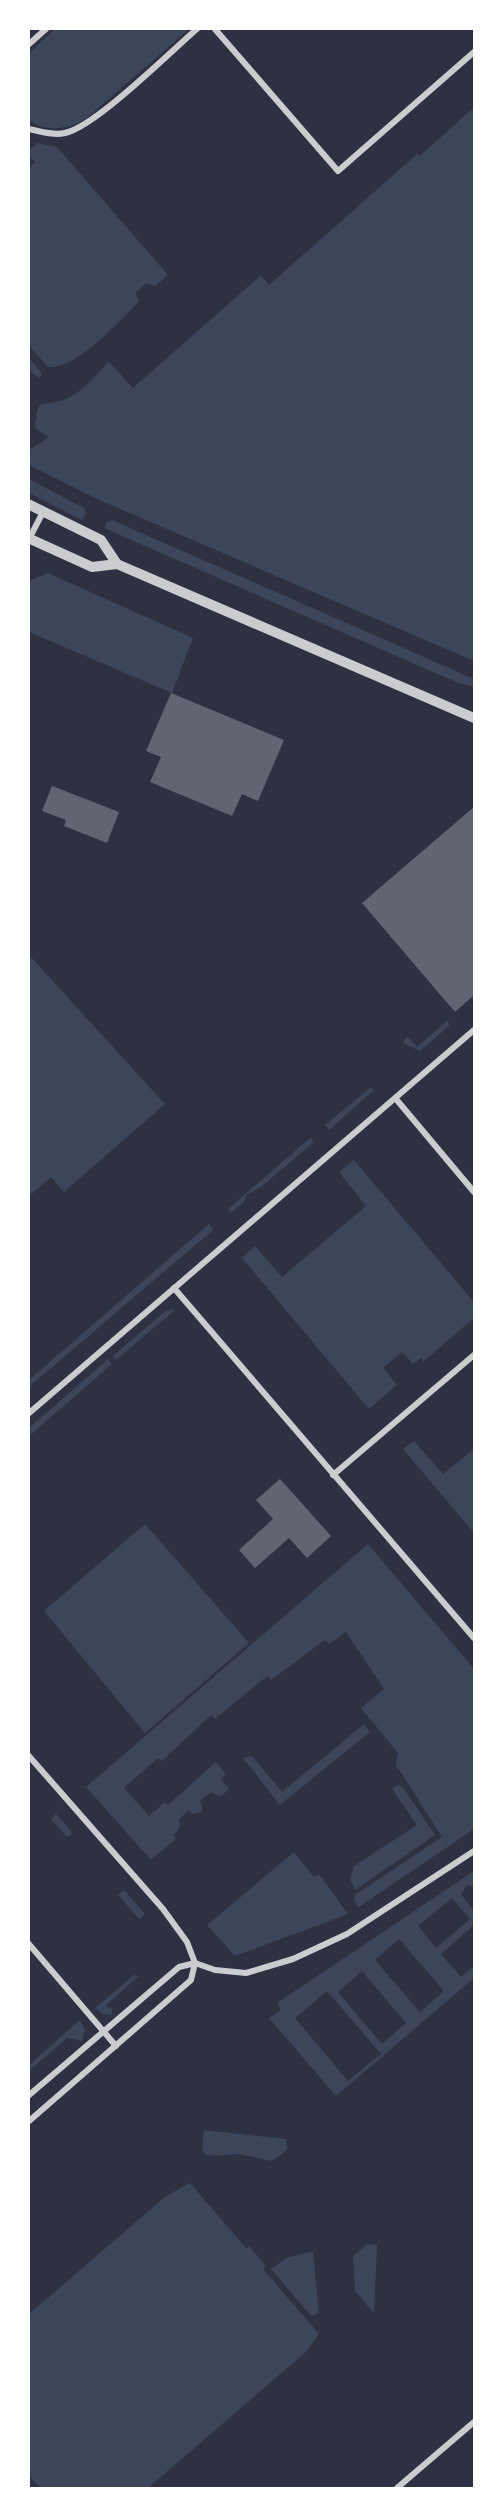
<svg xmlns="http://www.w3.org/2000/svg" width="503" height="2517" viewBox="0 0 503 2517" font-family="Lora,serif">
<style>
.green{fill:#3c4559;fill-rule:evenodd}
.building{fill:#626471}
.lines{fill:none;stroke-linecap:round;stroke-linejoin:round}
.minor{stroke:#caccd0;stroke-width:6}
.tertiary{stroke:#caccd0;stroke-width:10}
</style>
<rect width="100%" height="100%" fill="#2d3142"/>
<g class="green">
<path d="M56 28H189V29L87 118C69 129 46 134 28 119L29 53Z"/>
<path d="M474 107V661L97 499 29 465V450L49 437 35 428 37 410 41 404C77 402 85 385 109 362L133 388 261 275 269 285 417 154 420 156Z"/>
<path d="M37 143 57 147 168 275 155 286 146 283 136 293 139 302C119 321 76 370 48 367L29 346 28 169 35 162 29 156 28 151Z"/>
<polygon points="28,357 42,373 40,378 29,371"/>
<polygon points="29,479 84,508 86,513 82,520 29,493"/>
<polygon points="112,520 474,679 474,687 456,682 104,528 107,522"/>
<polygon points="48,573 193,638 172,693 29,632 29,581"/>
<polygon points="29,955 165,1104 64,1192 51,1177 29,1196"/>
<polygon points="448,1020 449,1026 420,1051 403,1043 404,1040 408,1037 417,1047"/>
<polygon points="371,1087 374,1090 329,1130 325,1125"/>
<polygon points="310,1138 314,1142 261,1187 246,1195 244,1202 231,1213 228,1209"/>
<polygon points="354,1160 474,1302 474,1318 424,1361 421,1358 413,1364 402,1352 383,1368 397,1385 369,1409 242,1258 255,1246 282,1277 366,1206 339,1172"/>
<path d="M209 1224 213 1229 210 1233C150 1283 94 1332 32 1384L29 1390V1380Z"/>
<polygon points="170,1309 175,1310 116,1360 113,1356 163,1313"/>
<polygon points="108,1359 112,1364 29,1436 29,1428"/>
<polygon points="414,1441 443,1474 474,1449 474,1533 403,1449"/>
<polygon points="145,1524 249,1643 145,1733 44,1611"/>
<path d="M368 1544 474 1669V1829L359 1907 354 1901 355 1895 442 1837 396 1765 398 1753 361 1708 384 1689 346 1632 329 1644 325 1640 271 1680 267 1676 215 1719 211 1715 162 1761 158 1758 124 1788 149 1816 165 1802 168 1805 216 1762 226 1774 221 1779 229 1789 220 1797 211 1792 200 1801 203 1806 201 1812 193 1814 189 1810 179 1819C181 1828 179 1830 173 1835L176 1839 151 1860 86 1787Z"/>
<polygon points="364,1724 370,1732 280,1805 243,1758 252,1756 282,1792"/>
<polygon points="398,1785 403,1787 435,1835 355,1890 350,1879 354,1866 417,1825 392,1789"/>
<polygon points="56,1814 73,1833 67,1837 51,1819"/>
<polygon points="294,1852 314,1877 319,1874 348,1914 235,1956 207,1925"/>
<path d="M474 1871V1886L467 1885 461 1894 474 1911V1925L441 1954 461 1977 474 1966V1978L336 2096 269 2018 281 2010 277 2003ZM452 1898 470 1919 436 1948 418 1926ZM399 1939 444 1991 420 2012 375 1960ZM362 1971 406 2023 382 2044 338 1992ZM327 1991 381 2054 348 2081 295 2018Z"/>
<polygon points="124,1890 145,1914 139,1919 118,1895"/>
<polygon points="134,1975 139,1976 105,2006 112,2009 112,2015 103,2014 95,2008"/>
<polygon points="80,2020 85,2030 82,2041 67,2038 29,2071 29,2065"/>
<polygon points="204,2130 286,2139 287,2150 272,2161 239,2154 207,2156 202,2150"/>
<polygon points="190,2183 246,2248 249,2246 266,2266 263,2269 319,2334 306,2352 148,2488 40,2488 29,2475 29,2314 166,2196"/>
<polygon points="367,2244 377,2245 374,2313 355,2291 353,2256"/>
<polygon points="313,2251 319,2313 311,2316 271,2269 286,2258"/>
</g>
<g class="building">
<polygon points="171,693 284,740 258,801 242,794 232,816 150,782 161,757 146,751"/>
<polygon points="52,786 119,812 107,843 64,826 66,820 42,811"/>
<polygon points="474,807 474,995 455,1012 362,903"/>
<polygon points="280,1479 331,1536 307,1558 289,1538 255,1568 239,1550 273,1519 256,1500"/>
</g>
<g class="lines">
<g class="minor">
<polyline points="214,28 338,171 474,52"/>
<polyline points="28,45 47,28"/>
<path d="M28 129C40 131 53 136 65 133 95 127 170 52 198 28"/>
<polyline points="29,539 43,512"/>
<polyline points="396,1099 474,1192"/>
<polyline points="174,1288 474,1638"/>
<polyline points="28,1414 474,1030"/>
<polyline points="333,1475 474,1355"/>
<polyline points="28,1755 163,1909 187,1942 195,1963"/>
<polyline points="28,1943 116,2046"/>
<polyline points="28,2096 179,1967 195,1963 215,1970 246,1973 293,1959 347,1934 474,1851"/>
<polyline points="28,2122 191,1980 195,1963"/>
<polyline points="397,2488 474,2422"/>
</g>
<g class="tertiary">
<polyline points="28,504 101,540 117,564"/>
<polyline points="28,538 92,567 117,564 474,718"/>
</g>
</g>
<rect width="503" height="2517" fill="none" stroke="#ffffff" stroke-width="60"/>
</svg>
